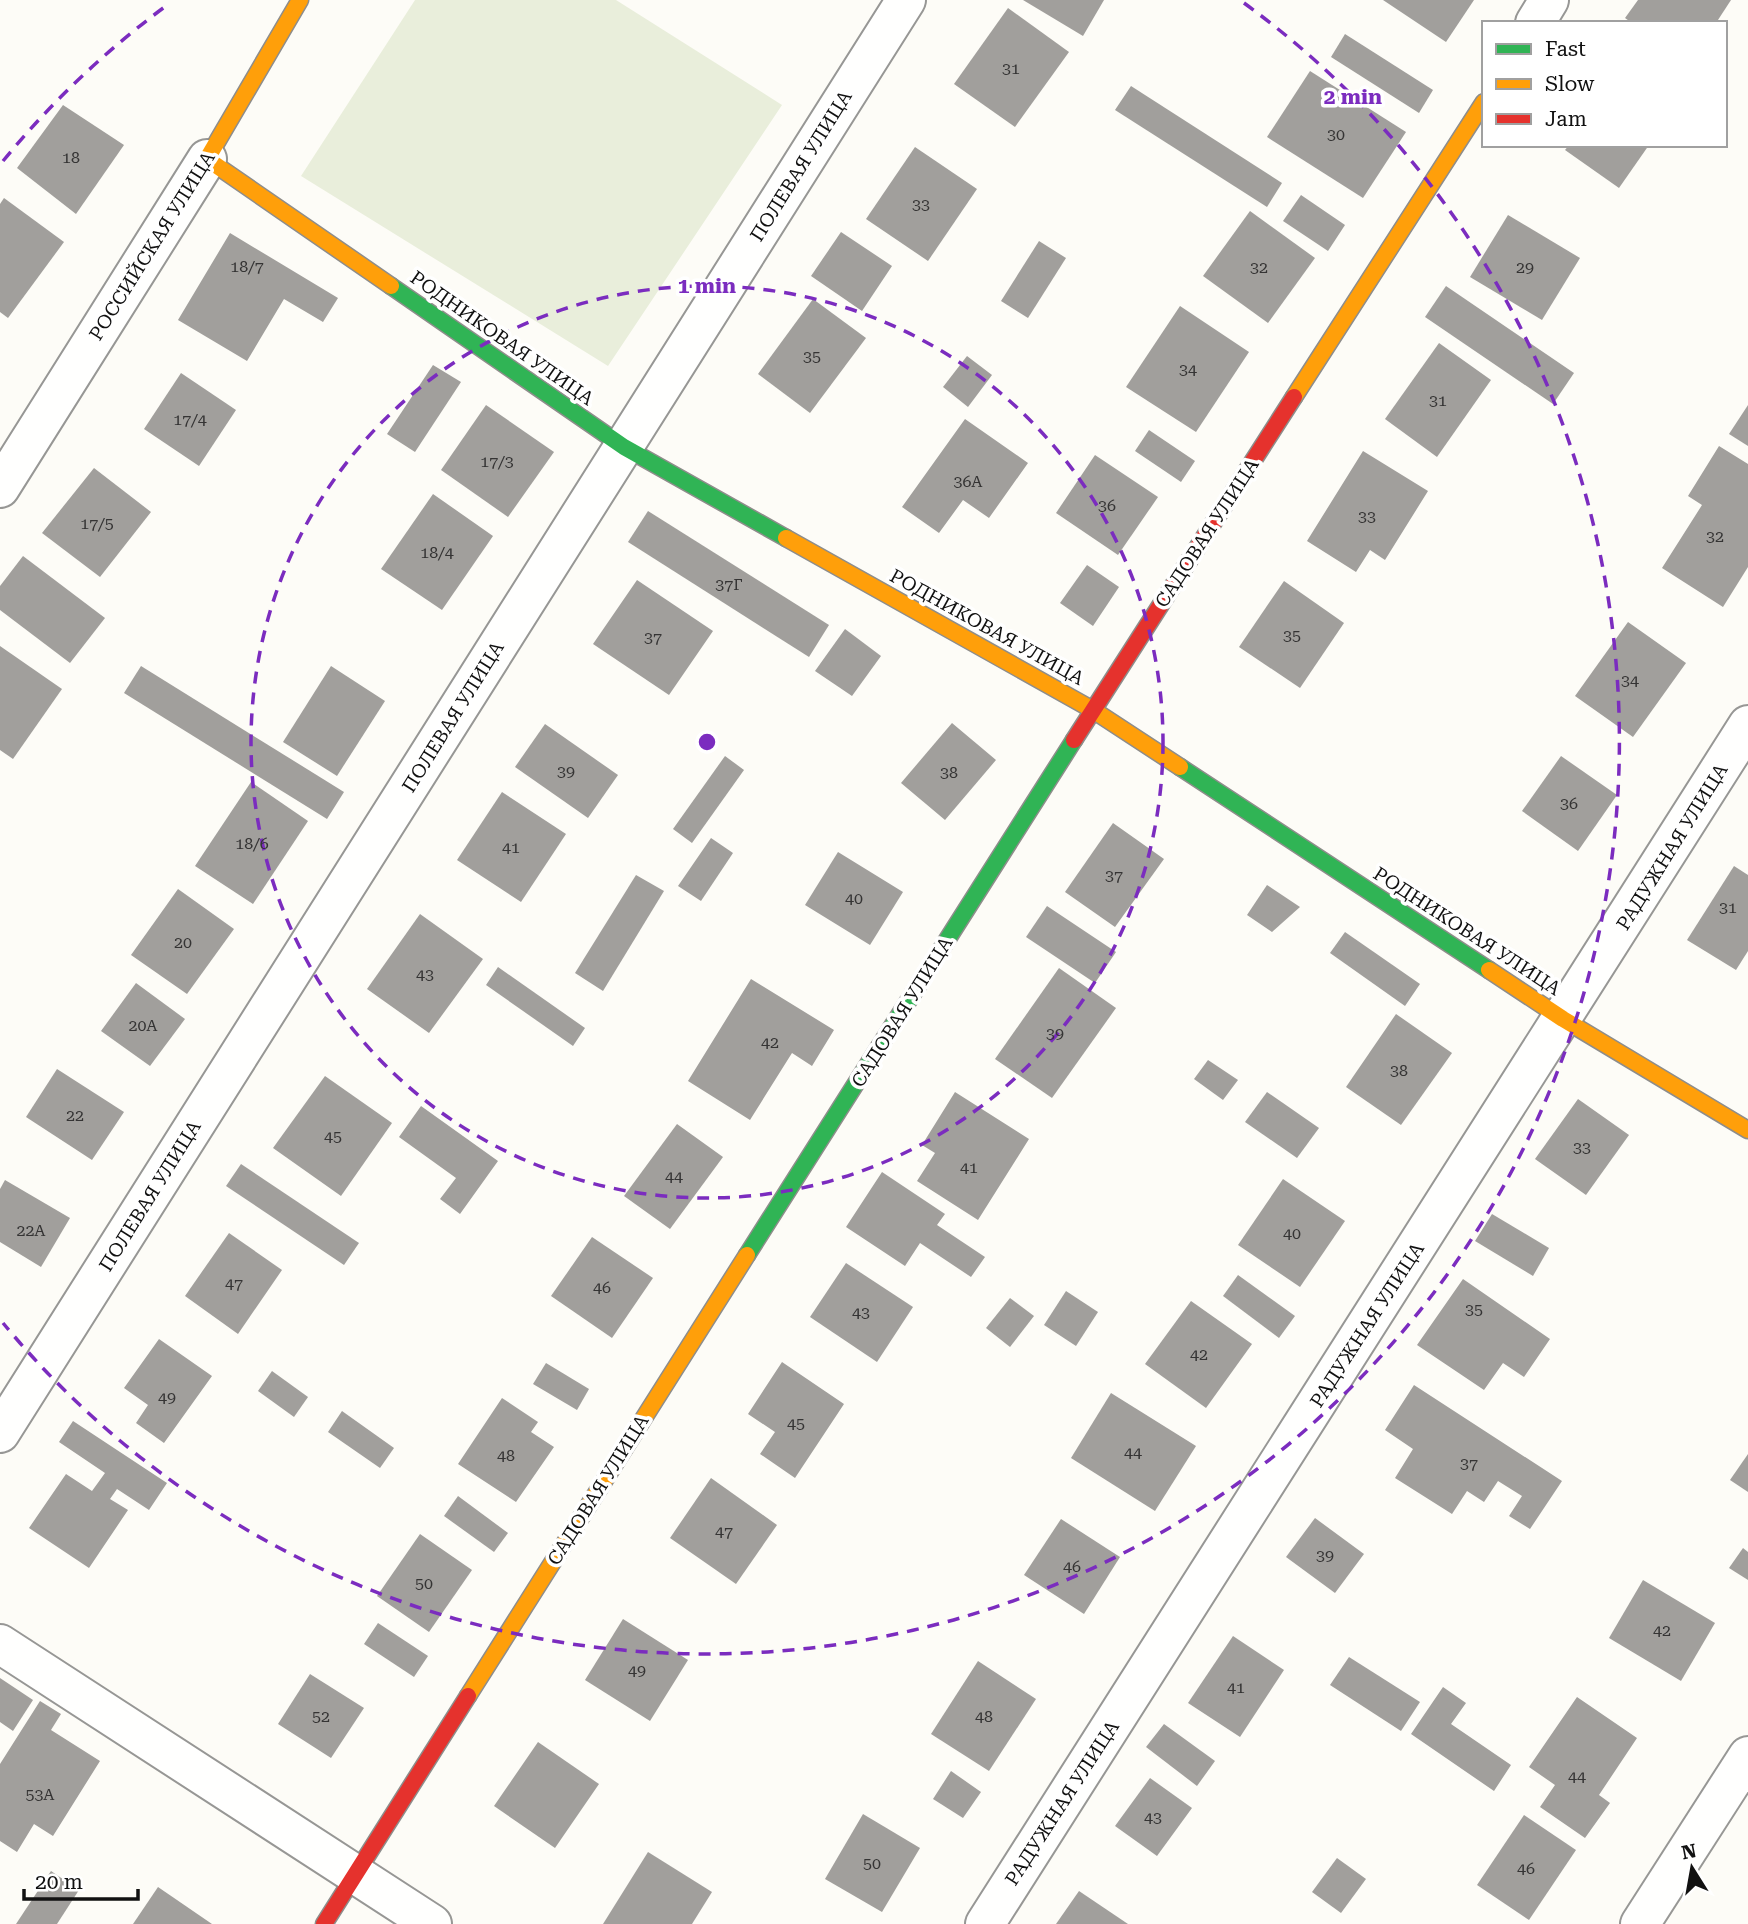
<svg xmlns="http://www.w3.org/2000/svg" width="1748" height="1924" viewBox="0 0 1748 1924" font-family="'Roboto Serif',serif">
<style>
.cemetery{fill:#e9eedb}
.building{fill:#a19f9c}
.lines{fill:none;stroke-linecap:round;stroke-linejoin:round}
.street-casing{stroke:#979795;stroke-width:42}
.fast-casing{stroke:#8e8d8b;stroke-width:19}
.slow-casing{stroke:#8e8d8b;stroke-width:19}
.jam-casing{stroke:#8e8d8b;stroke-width:19}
.street{stroke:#fffffe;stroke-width:38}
.fast{stroke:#30b455;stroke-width:16}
.slow{stroke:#ff9f0a;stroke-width:16}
.jam{stroke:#e5322d;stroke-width:16}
.ring{fill:none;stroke:#7b2cbf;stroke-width:3.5;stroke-dasharray:12 9}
.labels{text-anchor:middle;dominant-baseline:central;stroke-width:7;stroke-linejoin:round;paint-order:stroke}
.number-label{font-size:16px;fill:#353434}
.street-label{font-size:19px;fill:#111;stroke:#fff}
.centre{fill:#7b2cbf;stroke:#fff;stroke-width:3.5}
.ring-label{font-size:21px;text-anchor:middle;font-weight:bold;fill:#7b2cbf;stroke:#fff;stroke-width:7;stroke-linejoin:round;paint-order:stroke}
</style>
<rect width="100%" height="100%" fill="#fdfcf7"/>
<polygon class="cemetery" points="415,0 616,0 782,105 608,366 301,176"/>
<g class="building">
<polygon points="1023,0 1104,0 1083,36"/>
<polygon points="1383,0 1474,0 1446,42"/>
<polygon points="1638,0 1731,0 1716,23 1632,23 1625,18"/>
<polygon points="1008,8 1069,52 1015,127 954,84"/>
<polygon points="1345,34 1433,90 1419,113 1331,57"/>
<polygon points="1310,71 1406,132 1363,198 1267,137"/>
<polygon points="1131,86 1282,183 1267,207 1115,110"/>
<polygon points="63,105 124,145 76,214 17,168"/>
<polygon points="1569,145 1649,145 1619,188 1565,150"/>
<polygon points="915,147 977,189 928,261 866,219"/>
<polygon points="1301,195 1345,225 1328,251 1283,221"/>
<polygon points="4,198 64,242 8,318 0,312 0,204"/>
<polygon points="1250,211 1315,258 1268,323 1203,276"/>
<polygon points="1508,215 1580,258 1542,320 1470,277"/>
<polygon points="841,232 892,266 862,311 811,276"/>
<polygon points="230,233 338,298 323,322 284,299 247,361 178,320"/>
<polygon points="1039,241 1066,258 1028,318 1001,301"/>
<polygon points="1446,286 1574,373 1553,404 1425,317"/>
<polygon points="813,299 866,338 810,413 758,374"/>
<polygon points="1180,306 1249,352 1196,432 1126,387"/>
<polygon points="1439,343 1491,380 1437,457 1385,419"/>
<polygon points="967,356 992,375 968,407 943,387"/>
<polygon points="433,365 461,382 415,452 387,434"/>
<polygon points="181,373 236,410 199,466 144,429"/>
<polygon points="486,405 554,452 508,517 441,470"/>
<polygon points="1748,405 1748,446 1729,434"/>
<polygon points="965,419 1028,463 989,518 963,500 939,533 902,507"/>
<polygon points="1149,430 1195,461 1181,482 1135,451"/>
<polygon points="1719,446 1748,464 1748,567 1723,607 1662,568 1702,505 1688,496"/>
<polygon points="1363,451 1428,491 1385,560 1370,550 1356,572 1307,541"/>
<polygon points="1095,455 1158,497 1118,555 1056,513"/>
<polygon points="94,468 151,512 100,577 42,533"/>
<polygon points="433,494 493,536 442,610 381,569"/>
<polygon points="648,511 829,625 809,657 628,542"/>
<polygon points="23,556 105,618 70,663 0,610 0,586"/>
<polygon points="1087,565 1119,587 1093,626 1060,603"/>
<polygon points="637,580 713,631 669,695 593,644"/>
<polygon points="1284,581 1344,623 1300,688 1239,647"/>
<polygon points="1628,622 1686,663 1633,737 1575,696"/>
<polygon points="845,629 881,656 852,696 815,671"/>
<polygon points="0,646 62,689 13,759 0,750"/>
<polygon points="141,666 344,792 327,819 124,693"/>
<polygon points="331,666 385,701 337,776 283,742"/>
<polygon points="952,723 996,760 945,820 901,783"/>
<polygon points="545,724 618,775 588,818 515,767"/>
<polygon points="725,756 744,770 692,843 673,829"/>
<polygon points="1561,756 1617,795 1578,851 1522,811"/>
<polygon points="251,782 308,821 253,904 195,866"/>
<polygon points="502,792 566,834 521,902 457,860"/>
<polygon points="1113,823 1164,859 1115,927 1065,892"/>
<polygon points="711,838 733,853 701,901 678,886"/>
<polygon points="838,852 903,892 870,945 805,905"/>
<polygon points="1734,866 1748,875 1748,951 1736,970 1687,940"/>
<polygon points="636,875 664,891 603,991 575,973"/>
<polygon points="1267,885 1300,907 1272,932 1247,915"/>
<polygon points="178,889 234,929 187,994 131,955"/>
<polygon points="1047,906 1116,952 1095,983 1026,937"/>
<polygon points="420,914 483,959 429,1033 367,989"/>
<polygon points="1345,932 1420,984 1405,1006 1330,953"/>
<polygon points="498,967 585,1028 573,1046 486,985"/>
<polygon points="1059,968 1116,1008 1052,1098 995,1059"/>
<polygon points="751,979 834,1030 812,1066 792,1053 750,1120 688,1081"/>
<polygon points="136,983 185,1019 150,1066 101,1031"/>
<polygon points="1396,1014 1452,1053 1401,1125 1346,1087"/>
<polygon points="1208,1060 1238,1080 1223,1100 1194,1079"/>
<polygon points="57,1069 124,1112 92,1160 26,1117"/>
<polygon points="325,1076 392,1123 341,1196 273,1148"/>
<polygon points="955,1092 1029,1139 978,1220 917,1181 935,1153 922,1145"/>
<polygon points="1267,1092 1319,1128 1297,1158 1245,1122"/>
<polygon points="1578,1099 1629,1135 1586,1195 1535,1159"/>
<polygon points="421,1106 498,1161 460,1214 440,1199 456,1178 399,1137"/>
<polygon points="677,1124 723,1157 670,1229 624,1196"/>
<polygon points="241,1164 359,1243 344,1265 226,1186"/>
<polygon points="882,1172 945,1214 937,1225 985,1257 971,1277 920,1243 905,1266 846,1227"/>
<polygon points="1283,1179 1345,1221 1300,1287 1238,1245"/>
<polygon points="5,1180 70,1218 41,1267 0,1242 0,1189"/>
<polygon points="1492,1214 1549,1248 1533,1276 1475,1241"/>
<polygon points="229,1233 282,1270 238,1334 185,1296"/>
<polygon points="592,1237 653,1278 612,1338 551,1296"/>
<polygon points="846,1263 913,1307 877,1362 810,1317"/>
<polygon points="1238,1275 1295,1316 1279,1338 1223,1296"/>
<polygon points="1463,1279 1550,1339 1524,1377 1503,1363 1484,1390 1417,1345"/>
<polygon points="1066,1291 1098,1312 1076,1346 1044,1325"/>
<polygon points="1010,1298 1034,1316 1010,1347 986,1328"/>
<polygon points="1191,1301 1252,1344 1206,1408 1145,1364"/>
<polygon points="159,1339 212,1376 164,1443 136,1423 148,1405 124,1388"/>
<polygon points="782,1362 844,1404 795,1478 760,1454 775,1432 748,1414"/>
<polygon points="546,1363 589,1389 577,1410 533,1384"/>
<polygon points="272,1371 308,1397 294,1417 258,1391"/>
<polygon points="1414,1385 1562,1481 1530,1529 1509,1516 1522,1496 1498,1481 1484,1502 1467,1491 1452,1514 1395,1478 1413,1449 1385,1430"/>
<polygon points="1111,1393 1196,1446 1155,1511 1071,1458"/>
<polygon points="502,1398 538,1422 531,1432 554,1447 516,1502 458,1464"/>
<polygon points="342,1411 394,1448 380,1468 328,1432"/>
<polygon points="73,1421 167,1483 149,1510 117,1489 110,1499 128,1510 89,1568 29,1528 66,1474 92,1491 105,1473 59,1442"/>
<polygon points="1748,1454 1748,1492 1730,1480"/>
<polygon points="711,1478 777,1525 736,1584 670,1538"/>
<polygon points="458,1496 508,1533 494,1552 444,1516"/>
<polygon points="1315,1518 1364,1554 1335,1593 1286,1557"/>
<polygon points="1061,1519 1120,1557 1084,1614 1024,1575"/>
<polygon points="420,1534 472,1570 429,1632 377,1596"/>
<polygon points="1743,1548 1748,1552 1748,1580 1729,1568"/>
<polygon points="1643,1580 1715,1623 1681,1681 1609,1638"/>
<polygon points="623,1619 688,1660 650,1721 585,1680"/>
<polygon points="378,1623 428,1656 414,1677 364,1644"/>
<polygon points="1233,1636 1284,1670 1240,1737 1188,1703"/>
<polygon points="1349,1657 1420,1702 1401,1731 1330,1685"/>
<polygon points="978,1661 1036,1699 989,1771 931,1734"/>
<polygon points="310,1674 364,1708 331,1758 278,1724"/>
<polygon points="0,1678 33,1700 13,1731 0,1722"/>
<polygon points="1443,1687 1466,1703 1451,1724 1511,1765 1494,1791 1411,1734"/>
<polygon points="1577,1697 1637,1738 1599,1795 1610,1803 1585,1838 1540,1807 1555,1785 1529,1767"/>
<polygon points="40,1701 61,1714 51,1730 100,1761 53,1836 34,1824 17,1852 0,1841 0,1764"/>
<polygon points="1164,1724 1215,1761 1197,1786 1146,1747"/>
<polygon points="538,1742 599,1784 555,1848 494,1806"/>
<polygon points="951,1771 981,1792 963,1818 933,1799"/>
<polygon points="1150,1778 1192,1808 1157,1856 1115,1826"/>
<polygon points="863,1814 920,1848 882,1912 825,1879"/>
<polygon points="1524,1815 1576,1850 1529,1920 1477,1885"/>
<polygon points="648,1852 712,1892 692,1924 603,1924"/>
<polygon points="1337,1858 1366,1879 1341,1913 1312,1892"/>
<polygon points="51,1871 79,1890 57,1924 16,1924"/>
<polygon points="158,1887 212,1924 133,1924"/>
<polygon points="1079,1891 1128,1924 1056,1924"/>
</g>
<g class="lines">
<g class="street-casing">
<g id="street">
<polyline points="1535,23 1549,0"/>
<polyline points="0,488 207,159"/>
<polyline points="0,1433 906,0"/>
<polyline points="0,1644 432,1924"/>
<polyline points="985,1924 1748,725"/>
<polyline points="1640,1924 1748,1756"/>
</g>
</g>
<g class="fast-casing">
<g id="fast">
<polyline points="391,286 624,447 786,538"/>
<polyline points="1180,767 1489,970"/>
<polyline points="747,1255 1074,740"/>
</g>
</g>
<g class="slow-casing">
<g id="slow">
<polyline points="300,0 207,159 391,286"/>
<polyline points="1294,397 1484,102"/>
<polyline points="786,538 1093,710 1180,767"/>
<polyline points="1489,970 1563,1019 1748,1130"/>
<polyline points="468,1696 747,1255"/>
</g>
</g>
<g class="jam-casing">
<g id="jam">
<polyline points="1074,740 1294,397"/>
<polyline points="324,1924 468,1696"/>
</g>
</g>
<use href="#street" class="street"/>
<use href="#fast" class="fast"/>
<use href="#slow" class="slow"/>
<use href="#jam" class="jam"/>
</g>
<g class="ring">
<circle cx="707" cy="742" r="456"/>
<path d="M3 161A913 913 0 0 1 170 3M1244 3A913 913 0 1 1 3 1323"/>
</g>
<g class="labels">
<g class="number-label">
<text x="1011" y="68">31</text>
<text x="1336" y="134">30</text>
<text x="71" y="157">18</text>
<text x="921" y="204">33</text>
<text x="247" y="266">18/7</text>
<text x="1259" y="267">32</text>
<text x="1525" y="267">29</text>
<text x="812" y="356">35</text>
<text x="1188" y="369">34</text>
<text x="1438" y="400">31</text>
<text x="190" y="419">17/4</text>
<text x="497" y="461">17/3</text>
<text x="968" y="481">36А</text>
<text x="1107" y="505">36</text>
<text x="1367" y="516">33</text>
<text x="97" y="523">17/5</text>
<text x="1715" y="536">32</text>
<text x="437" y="552">18/4</text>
<text x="729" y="584">37Г</text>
<text x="1292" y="635">35</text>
<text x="653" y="637">37</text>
<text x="1630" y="680">34</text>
<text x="566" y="771">39</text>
<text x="949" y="772">38</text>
<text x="1569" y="803">36</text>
<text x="252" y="843">18/6</text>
<text x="511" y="847">41</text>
<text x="1114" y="875">37</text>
<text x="854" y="898">40</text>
<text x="1728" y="907">31</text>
<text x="183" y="942">20</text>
<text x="425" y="974">43</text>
<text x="143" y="1025">20А</text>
<text x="1055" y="1033">39</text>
<text x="770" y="1042">42</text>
<text x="1399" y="1070">38</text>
<text x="75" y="1115">22</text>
<text x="333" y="1136">45</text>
<text x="1582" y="1147">33</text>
<text x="969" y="1167">41</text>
<text x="674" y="1176">44</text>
<text x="31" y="1230">22А</text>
<text x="1292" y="1233">40</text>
<text x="234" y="1283">47</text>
<text x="602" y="1287">46</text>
<text x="1474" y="1309">35</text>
<text x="861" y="1312">43</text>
<text x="1199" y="1354">42</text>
<text x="167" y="1397">49</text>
<text x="796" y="1423">45</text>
<text x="1133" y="1452">44</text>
<text x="506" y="1455">48</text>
<text x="1469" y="1463">37</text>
<text x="724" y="1531">47</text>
<text x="1325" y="1555">39</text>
<text x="1072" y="1566">46</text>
<text x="424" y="1583">50</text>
<text x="1662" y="1630">42</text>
<text x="637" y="1670">49</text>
<text x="1236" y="1687">41</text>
<text x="321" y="1716">52</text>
<text x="984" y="1716">48</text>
<text x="1577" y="1776">44</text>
<text x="40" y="1794">53А</text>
<text x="1153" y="1817">43</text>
<text x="872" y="1863">50</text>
<text x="1526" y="1868">46</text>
</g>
<g class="street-label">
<text transform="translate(801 166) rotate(-58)">ПОЛЕВАЯ УЛИЦА</text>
<text transform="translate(152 246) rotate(-58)">РОССИЙСКАЯ УЛИЦА</text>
<text transform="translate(502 338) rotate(35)">РОДНИКОВАЯ УЛИЦА</text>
<text transform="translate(1207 533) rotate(-57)">САДОВАЯ УЛИЦА</text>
<text transform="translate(987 627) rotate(29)">РОДНИКОВАЯ УЛИЦА</text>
<text transform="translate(453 717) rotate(-58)">ПОЛЕВАЯ УЛИЦА</text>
<text transform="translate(1672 847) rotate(-58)">РАДУЖНАЯ УЛИЦА</text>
<text transform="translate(1467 931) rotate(33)">РОДНИКОВАЯ УЛИЦА</text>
<text transform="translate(902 1012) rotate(-58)">САДОВАЯ УЛИЦА</text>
<text transform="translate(150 1196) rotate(-58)">ПОЛЕВАЯ УЛИЦА</text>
<text transform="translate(1367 1325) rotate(-57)">РАДУЖНАЯ УЛИЦА</text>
<text transform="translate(598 1490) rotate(-58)">САДОВАЯ УЛИЦА</text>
<text transform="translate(1062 1803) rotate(-57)">РАДУЖНАЯ УЛИЦА</text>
</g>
</g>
<circle cx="707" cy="742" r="10" class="centre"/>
<g class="ring-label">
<text x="1353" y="104">2 min</text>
<text x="707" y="293">1 min</text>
</g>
<rect x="1482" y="21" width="245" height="126" fill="#ffffff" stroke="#a0a0a0" stroke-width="2"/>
<rect x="1496" y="44" width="35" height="10" fill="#30b455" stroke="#a0a0a0" stroke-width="2"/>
<text x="1545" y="56" font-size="21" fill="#111111">Fast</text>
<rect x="1496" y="79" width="35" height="10" fill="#ff9f0a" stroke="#a0a0a0" stroke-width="2"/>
<text x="1545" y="91" font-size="21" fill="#111111">Slow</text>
<rect x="1496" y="114" width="35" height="10" fill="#e5322d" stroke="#a0a0a0" stroke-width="2"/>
<text x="1545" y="126" font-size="21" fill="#111111">Jam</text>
<g transform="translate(1692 1868) rotate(349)" stroke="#ffffff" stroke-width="5" paint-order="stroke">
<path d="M0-5L12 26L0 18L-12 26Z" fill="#111111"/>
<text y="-10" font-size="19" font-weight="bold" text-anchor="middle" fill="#111111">N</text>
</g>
<path d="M24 1889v10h114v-10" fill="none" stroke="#111111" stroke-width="3.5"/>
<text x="35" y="1889" font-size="21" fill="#111111" stroke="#ffffff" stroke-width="5" paint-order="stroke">20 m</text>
</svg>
